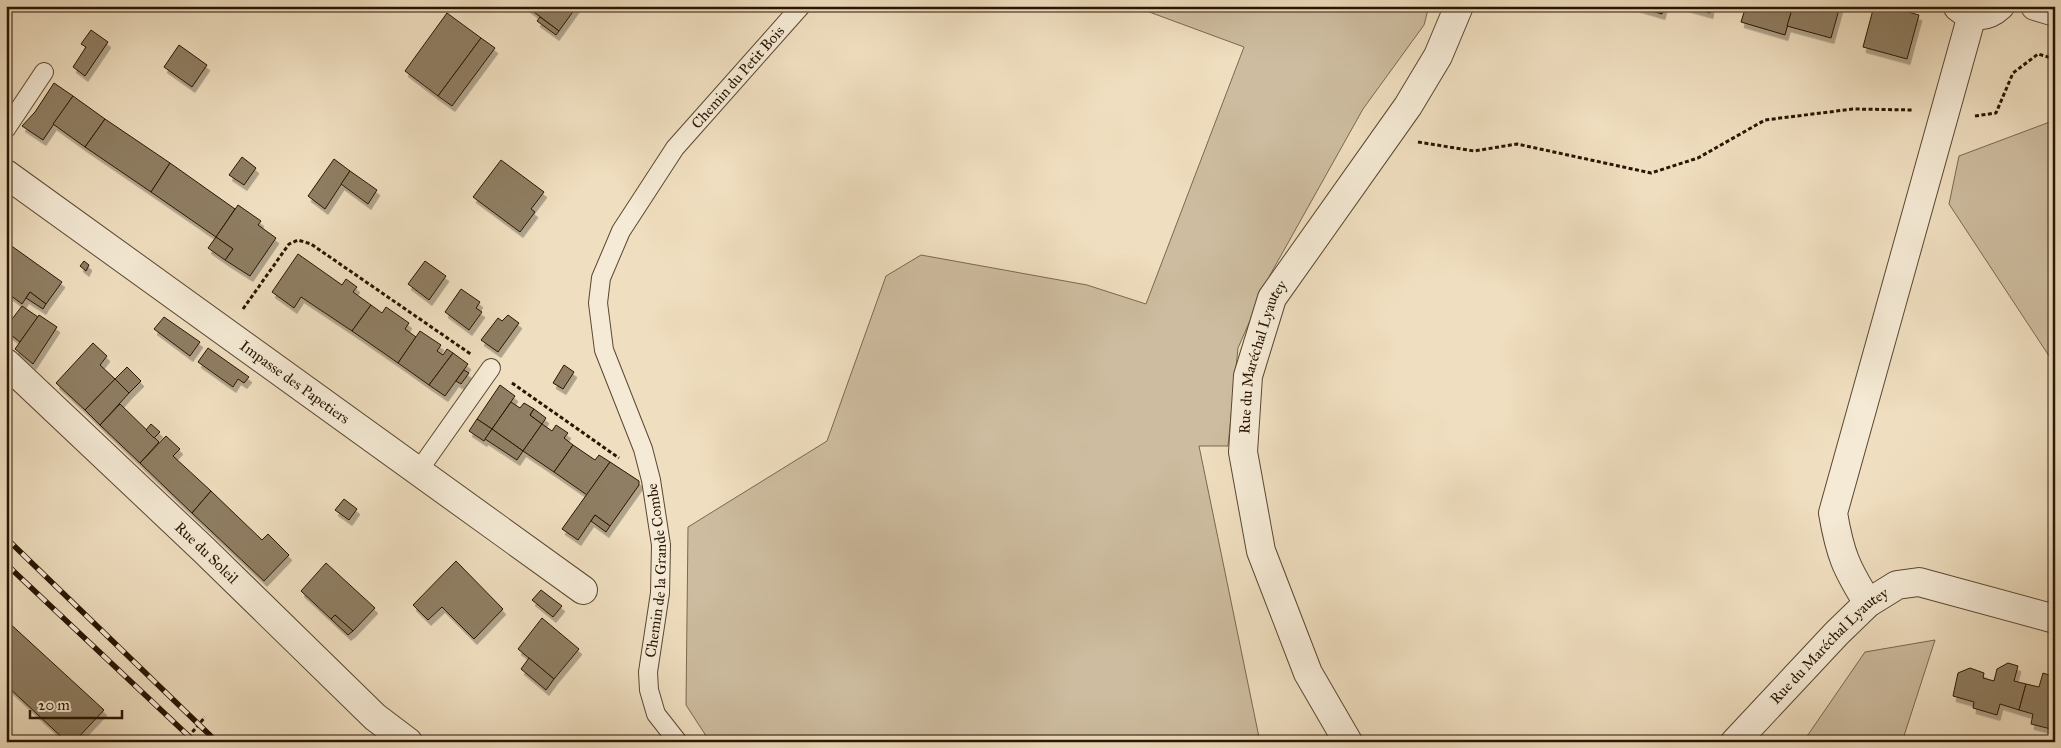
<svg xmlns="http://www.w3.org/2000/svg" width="2061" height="748" viewBox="0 0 2061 748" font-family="'IM FELL Great Primer',serif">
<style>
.green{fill:#cdbc9f;stroke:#7a6850}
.building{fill:#8f7e64;stroke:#281502;filter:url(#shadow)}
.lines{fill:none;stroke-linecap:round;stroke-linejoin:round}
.service-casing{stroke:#5a4731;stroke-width:20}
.minor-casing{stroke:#5a4731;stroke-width:30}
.path{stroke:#281502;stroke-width:3;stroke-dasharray:4 2.5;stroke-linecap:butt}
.service{stroke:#f5ead5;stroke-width:18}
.minor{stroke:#f5ead5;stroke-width:28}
.rail-casing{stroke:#281502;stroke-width:5.5}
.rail{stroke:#f5ead5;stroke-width:4;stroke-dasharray:11;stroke-linecap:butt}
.labels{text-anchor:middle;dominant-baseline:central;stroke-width:4;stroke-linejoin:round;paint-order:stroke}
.street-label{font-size:15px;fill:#281502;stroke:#f5ead5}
</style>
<defs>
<filter id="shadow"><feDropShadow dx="3" dy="5.5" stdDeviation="0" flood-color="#0004"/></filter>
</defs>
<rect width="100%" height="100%" fill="#efdebf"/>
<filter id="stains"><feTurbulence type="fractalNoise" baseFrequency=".004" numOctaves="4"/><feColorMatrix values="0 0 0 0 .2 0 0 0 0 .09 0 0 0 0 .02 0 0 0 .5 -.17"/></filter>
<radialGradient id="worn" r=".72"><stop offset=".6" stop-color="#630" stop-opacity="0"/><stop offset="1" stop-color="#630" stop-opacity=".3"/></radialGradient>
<g class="green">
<polygon points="1133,6 1429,6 1424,25 1363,109 1270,275 1238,348 1228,446 1199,446 1260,742 710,742 686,705 688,527 827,441 886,276 921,255 1087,285 1146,304 1244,47"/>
<polygon points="2055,120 2055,365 1949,204 1959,156"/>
<polygon points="1935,640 1902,742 1803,742 1865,652"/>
</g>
<g class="building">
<polygon points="526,6 577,6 559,31"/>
<polygon points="1635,6 1664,6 1662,14"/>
<polygon points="1685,6 1711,6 1710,13"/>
<polygon points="1746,6 1793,6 1785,35 1741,22"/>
<polygon points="1793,6 1840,6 1831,38 1787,26"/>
<polygon points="1874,6 1886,6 1919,15 1907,59 1863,47"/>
<polygon points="447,13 481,38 438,96 405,71"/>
<polygon points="540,17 559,31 556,35 537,21"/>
<polygon points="91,30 108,42 85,76 73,67 86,47 81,44"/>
<polygon points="481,38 495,48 452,106 438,96"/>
<polygon points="179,45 207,65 192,87 164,67"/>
<polygon points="54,83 73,96 43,140 22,126 35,112"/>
<polygon points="73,96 105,119 85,147 53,124"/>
<polygon points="105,119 170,163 151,192 85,147"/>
<polygon points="242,157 256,168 244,185 229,175"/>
<polygon points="334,159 350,171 325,209 308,196"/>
<polygon points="501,160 544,192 531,209 535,212 520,232 473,197"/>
<polygon points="170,163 235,209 216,237 151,192"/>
<polygon points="350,171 377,190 368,204 341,184"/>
<polygon points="238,205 261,221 258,225 276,238 250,276 225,260 233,249 216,237"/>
<polygon points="216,237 233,249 225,260 208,248"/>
<polygon points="6,242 62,282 46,304 30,292 22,304 6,292"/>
<polygon points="298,254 342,285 346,279 357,287 353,292 371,305 352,331 301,297 294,308 272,292"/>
<polygon points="84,261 89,265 86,271 80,266"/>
<polygon points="425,261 446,276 429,300 408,284"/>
<polygon points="461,289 480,302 476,308 482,312 469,330 445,312"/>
<polygon points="30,292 46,304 43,309 26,298"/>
<polygon points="371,305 382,313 386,307 409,323 405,329 416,337 398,363 352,331"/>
<polygon points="22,306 38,317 20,342 6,331 6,327"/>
<polygon points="39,315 57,327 33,364 15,349"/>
<polygon points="508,315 519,323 498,352 481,340 498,318 502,321"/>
<polygon points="164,317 200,342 190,356 154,329"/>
<polygon points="420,331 441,345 437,351 443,355 447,349 453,353 429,385 398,363"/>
<polygon points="93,343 107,356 100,365 115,379 85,410 56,383"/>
<polygon points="208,348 249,377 244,383 238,379 233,387 198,362"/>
<polygon points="453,353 468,364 445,396 429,385"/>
<polygon points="564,365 574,372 563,389 553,383"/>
<polygon points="127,367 141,381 129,393 115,379"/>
<polygon points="464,370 469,373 461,384 456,381"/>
<polygon points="115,379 129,393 100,425 85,410"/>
<polygon points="500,385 515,396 492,429 477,419"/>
<polygon points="511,402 520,408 524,403 534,409 530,415 542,424 523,451 492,429"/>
<polygon points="120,404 159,442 140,463 100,425"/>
<polygon points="534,409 546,418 542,424 530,415"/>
<polygon points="477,419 492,429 484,441 469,431"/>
<polygon points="151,424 160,432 154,438 146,430"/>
<polygon points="542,424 552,431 556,425 568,433 564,438 573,445 554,472 523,451"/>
<polygon points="492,429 523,451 517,460 485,439"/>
<polygon points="166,436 180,449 173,456 211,491 192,513 140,463"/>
<polygon points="573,445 595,460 599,455 610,462 587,495 554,472"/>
<polygon points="610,462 639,481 639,485 610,526 595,515 578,540 562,529"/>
<polygon points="211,491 262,540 268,534 289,555 264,581 192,513"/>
<polygon points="344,499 357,509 349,520 335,510"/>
<polygon points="595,515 610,526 606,532 591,521"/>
<polygon points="456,561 503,609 474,639 442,607 428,620 413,605"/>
<polygon points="326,563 375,608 353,631 335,615 331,619 301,591"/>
<polygon points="541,590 562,606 553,617 532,600"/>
<polygon points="335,615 353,631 348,635 331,619"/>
<polygon points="542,618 579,649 554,679 518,649"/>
<polygon points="6,620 104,710 74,742 67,742 6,685"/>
<polygon points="529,658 554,679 546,690 521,669"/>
<polygon points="2008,663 2018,666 2014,681 2026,684 2019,710 2000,704 1997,715 1973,708 1974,702 1953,696 1958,673 1970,668 1984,673 1983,678 1994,681 1997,669"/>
<polygon points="2043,673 2055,677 2055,730 2031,724 2033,714 2019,710 2026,684 2039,687"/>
</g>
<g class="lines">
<g class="service-casing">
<g id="service">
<polyline points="6,129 44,72"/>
<polyline points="419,470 491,368"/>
<path id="s1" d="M678 742 656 714 649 690 648 672 660 593 661 545 651 480 643 449 604 350 598 303 601 278 621 231 675 148 801 6"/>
</g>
</g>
<g class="minor-casing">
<g id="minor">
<polyline points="2035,6 2055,12"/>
<path d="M1958 7C1972 19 1987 18 2000 6"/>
<path id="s2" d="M6 174 583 590"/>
<path id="s3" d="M6 363 204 550 375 717 408 742"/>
<path d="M1868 603C1846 568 1840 554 1833 513L1972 15"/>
<path id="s4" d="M1348 742 1308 673 1261 551 1243 452 1248 376 1272 298 1408 106 1438 56 1459 6"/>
<path id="s5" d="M1735 742 1837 633 1868 603 1897 585 1919 582 2055 619"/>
</g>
</g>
<g class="path">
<polyline points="1975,116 1996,113 2013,73 2038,54 2055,59"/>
<polyline points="1418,142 1474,151 1517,144 1651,173 1698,158 1765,120 1853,109 1914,110"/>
<polyline points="243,309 289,244 298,240 311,244 472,355"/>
<polyline points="512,383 619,458"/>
<polyline points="184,742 205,717"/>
</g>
<use href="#service" class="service"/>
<use href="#minor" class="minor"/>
<g class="rail-casing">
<g id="rail">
<polyline points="6,538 217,742"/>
<polyline points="6,564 195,742"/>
</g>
</g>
<use href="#rail" class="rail"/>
</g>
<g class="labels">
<g class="street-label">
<text stroke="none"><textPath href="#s1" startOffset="728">Chemin du Petit Bois</textPath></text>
<text stroke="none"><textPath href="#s4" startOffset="409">Rue du Maréchal Lyautey</textPath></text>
<text stroke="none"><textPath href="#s2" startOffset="356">Impasse des Papetiers</textPath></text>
<text stroke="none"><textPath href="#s3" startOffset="276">Rue du Soleil</textPath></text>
<text stroke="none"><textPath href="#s1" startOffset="181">Chemin de la Grande Combe</textPath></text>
<text stroke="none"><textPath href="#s5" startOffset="135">Rue du Maréchal Lyautey</textPath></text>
</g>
</g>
<rect width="2061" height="748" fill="none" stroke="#efdebf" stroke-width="25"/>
<rect x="8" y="8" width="2046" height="733" fill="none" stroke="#281502" stroke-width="2.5"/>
<rect x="12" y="12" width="2036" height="723" fill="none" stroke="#281502"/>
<path d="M30 710v8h92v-8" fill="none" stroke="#281502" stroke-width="2.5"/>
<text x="38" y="710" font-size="15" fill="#281502" stroke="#f5ead5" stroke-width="4" paint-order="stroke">20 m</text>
<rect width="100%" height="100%" filter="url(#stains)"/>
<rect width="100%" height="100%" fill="url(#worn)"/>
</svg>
